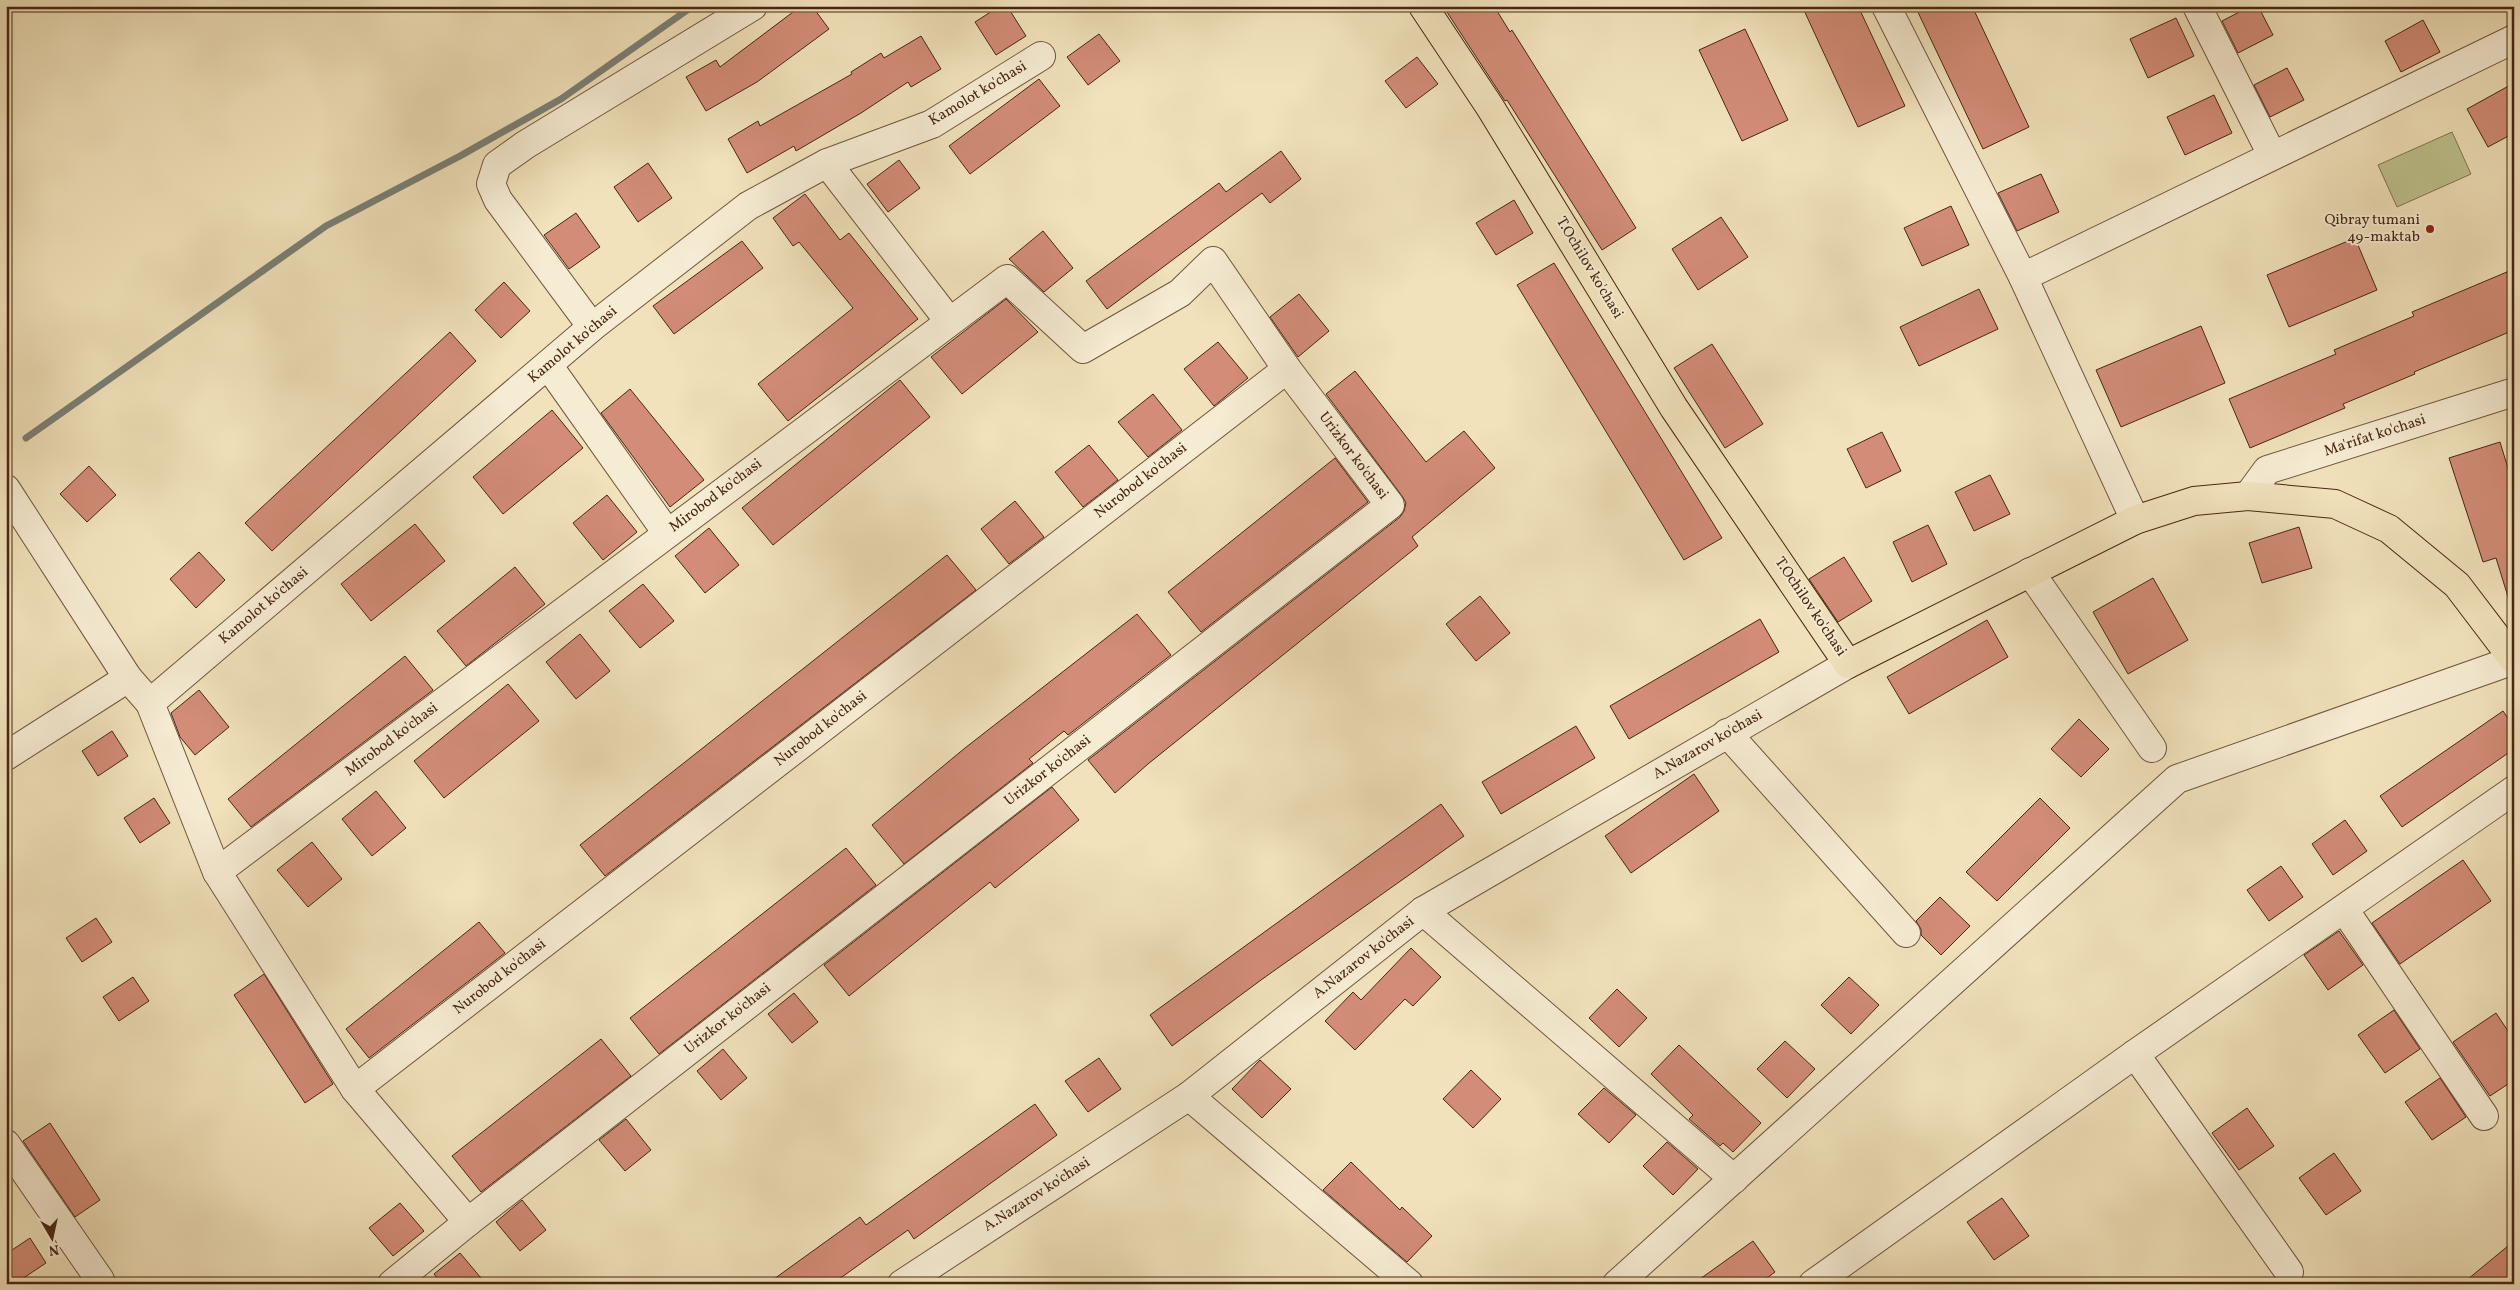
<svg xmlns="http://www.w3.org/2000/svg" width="2520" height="1290" viewBox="0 0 2520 1290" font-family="Vollkorn,serif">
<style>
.green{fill:#bec28d;stroke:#837450}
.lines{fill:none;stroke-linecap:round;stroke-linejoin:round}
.stream{stroke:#7a8075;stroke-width:7}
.building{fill:#d28c77;stroke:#482613}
.minor-casing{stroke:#72553d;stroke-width:30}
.major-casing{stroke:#482613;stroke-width:30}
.minor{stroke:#f6ecd3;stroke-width:28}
.major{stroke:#f1e2bb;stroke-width:28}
.poi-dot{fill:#8f2418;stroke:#f6ecd3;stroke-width:2}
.labels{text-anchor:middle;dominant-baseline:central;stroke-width:4;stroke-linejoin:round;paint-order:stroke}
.street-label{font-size:15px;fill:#482613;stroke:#f6ecd3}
.poi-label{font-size:15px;fill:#482613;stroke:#f6ecd3;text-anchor:end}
</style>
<rect width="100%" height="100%" fill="#f1e2bb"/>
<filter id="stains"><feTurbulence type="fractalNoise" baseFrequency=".004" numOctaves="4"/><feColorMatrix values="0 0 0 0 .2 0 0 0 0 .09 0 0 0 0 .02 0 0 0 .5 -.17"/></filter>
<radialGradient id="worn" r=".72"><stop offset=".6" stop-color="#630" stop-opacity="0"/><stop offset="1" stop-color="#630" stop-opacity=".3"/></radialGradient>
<polygon class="green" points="2452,132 2471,174 2397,207 2378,165"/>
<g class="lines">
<polyline class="stream" points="26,438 326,226 460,156 561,99 693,6"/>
</g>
<g class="building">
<polygon points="801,6 812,6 829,29 757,82 706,111 686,77 716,60 720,67"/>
<polygon points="1000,6 1007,6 1026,36 996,55 975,22"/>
<polygon points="1443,6 1494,6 1510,32 1512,30 1636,228 1602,250 1507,100 1505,101"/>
<polygon points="1802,6 1858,6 1905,106 1858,127"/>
<polygon points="1915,6 1972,6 2029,127 1983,149"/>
<polygon points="2251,6 2258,6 2273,35 2238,53 2222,21"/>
<polygon points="2176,18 2194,56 2148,78 2130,39"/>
<polygon points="2423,20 2440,52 2401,72 2385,41"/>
<polygon points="1745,29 1788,120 1742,141 1699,50"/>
<polygon points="1099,34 1120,61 1088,85 1067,57"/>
<polygon points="921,36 941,69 911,87 908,82 861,113 796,151 794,146 747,173 728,139 758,121 760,126 852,74 851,72 881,53 884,58"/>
<polygon points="1417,57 1438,84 1406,108 1385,81"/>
<polygon points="2287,68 2304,100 2270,117 2254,85"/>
<polygon points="1039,79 1060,106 970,174 949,146"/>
<polygon points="2514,83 2514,133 2488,147 2467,109"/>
<polygon points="2214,95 2232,133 2185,155 2167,117"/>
<polygon points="1281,151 1301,179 1270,203 1262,193 1107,309 1086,281 1219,183 1226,192"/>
<polygon points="899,160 920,188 888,212 867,184"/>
<polygon points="648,163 672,198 638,222 614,187"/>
<polygon points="2041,174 2059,212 2017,231 1998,193"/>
<polygon points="805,194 840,240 849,233 918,319 788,421 758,384 853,308 799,242 793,246 773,218"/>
<polygon points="1514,200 1533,233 1496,255 1476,223"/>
<polygon points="1951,206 1969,245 1922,266 1904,228"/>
<polygon points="576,213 600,247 569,269 544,235"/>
<polygon points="1721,217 1748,257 1698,290 1672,249"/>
<polygon points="1043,231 1073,268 1044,292 1009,259"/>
<polygon points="2355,238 2377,290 2289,327 2267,275"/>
<polygon points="742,241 763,268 674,334 653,306"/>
<polygon points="1554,263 1722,538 1684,560 1517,285"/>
<polygon points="2514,269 2514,330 2414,372 2415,374 2343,404 2345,408 2250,448 2229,399 2336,354 2334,350 2414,316 2412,312"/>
<polygon points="504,282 530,311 501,338 475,310"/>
<polygon points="1979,289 1998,329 1919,366 1900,327"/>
<polygon points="1299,294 1329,331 1298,357 1270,317"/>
<polygon points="1006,299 1038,332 962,394 931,357"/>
<polygon points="2201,326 2225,383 2121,427 2096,370"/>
<polygon points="450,332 476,361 272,551 245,523"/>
<polygon points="1218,342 1248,378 1214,406 1184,369"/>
<polygon points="1712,344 1763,424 1725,448 1674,368"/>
<polygon points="1355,371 1426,462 1464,431 1495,468 1412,537 1418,546 1148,764 1115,793 1088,760 1400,517 1404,511 1406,503 1402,496 1326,394"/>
<polygon points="900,380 930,417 773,545 742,508"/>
<polygon points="630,389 704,480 670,507 601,413"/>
<polygon points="1153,394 1182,430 1148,457 1118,422"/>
<polygon points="552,410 583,448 503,514 473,477"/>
<polygon points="1882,432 1901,471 1866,488 1847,449"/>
<polygon points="2500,442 2514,488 2514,600 2509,600 2496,558 2483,562 2449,458"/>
<polygon points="1089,445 1118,480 1083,507 1055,472"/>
<polygon points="1335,458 1368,502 1201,632 1168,592"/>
<polygon points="89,466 116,495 87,522 60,494"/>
<polygon points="1990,475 2010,514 1974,531 1955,492"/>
<polygon points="607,495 637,532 603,560 573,523"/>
<polygon points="1015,501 1044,537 1009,564 981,529"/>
<polygon points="415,524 445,561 371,621 341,584"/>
<polygon points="1928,525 1947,564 1912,582 1893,542"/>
<polygon points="2299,527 2312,568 2262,583 2249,543"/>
<polygon points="709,528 739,565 705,593 675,556"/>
<polygon points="199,552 225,580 196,608 170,579"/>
<polygon points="947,555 976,590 605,876 580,845"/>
<polygon points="1844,557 1872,601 1838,622 1809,579"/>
<polygon points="515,567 545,604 466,666 437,631"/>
<polygon points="2153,578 2188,640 2128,674 2093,612"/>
<polygon points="643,584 674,621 640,648 609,611"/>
<polygon points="1480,596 1510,633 1476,661 1446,624"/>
<polygon points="1137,614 1171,655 1068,735 1064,731 1029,759 1033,763 904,864 872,825 965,748"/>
<polygon points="1760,619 1779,652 1629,739 1610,706"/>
<polygon points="1987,620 2008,657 1909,714 1887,677"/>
<polygon points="580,634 610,671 576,699 546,662"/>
<polygon points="405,656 433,690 251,827 228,799"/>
<polygon points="508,684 539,721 444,798 414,761"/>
<polygon points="199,690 229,727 195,755 180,737 171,713"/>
<polygon points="2503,711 2514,727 2514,749 2402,827 2380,796"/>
<polygon points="2079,719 2109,749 2081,777 2051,749"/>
<polygon points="1576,726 1595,758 1501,814 1482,782"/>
<polygon points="112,731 128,756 98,776 82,751"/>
<polygon points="1694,774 1719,811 1631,873 1605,836"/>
<polygon points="1052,787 1079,820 995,888 990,882 849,996 824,965"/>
<polygon points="376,791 406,828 372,856 342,819"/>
<polygon points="154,798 170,823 140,843 124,818"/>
<polygon points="2040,798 2070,828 1997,901 1966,872"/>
<polygon points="1441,804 1464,836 1261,980 1172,1046 1150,1015"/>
<polygon points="2345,820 2367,851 2333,875 2312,844"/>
<polygon points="312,842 342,879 308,907 277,870"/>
<polygon points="846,848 876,885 659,1054 630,1018"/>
<polygon points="2463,860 2491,901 2400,964 2372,923"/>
<polygon points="2281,866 2303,897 2269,921 2247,890"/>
<polygon points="1940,897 1970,926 1941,955 1921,935 1921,929 1916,921"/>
<polygon points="96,918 112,942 82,962 66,938"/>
<polygon points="479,922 505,953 369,1058 346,1029"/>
<polygon points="2339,931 2363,965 2328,990 2304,955"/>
<polygon points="1411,948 1441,977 1413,1006 1405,999 1355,1050 1325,1021 1353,992 1361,1000"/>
<polygon points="264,974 333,1084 305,1103 234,995"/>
<polygon points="133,977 149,1001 119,1021 103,997"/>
<polygon points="1849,977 1879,1005 1851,1034 1821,1005"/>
<polygon points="1617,989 1647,1018 1619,1047 1589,1018"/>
<polygon points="794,993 818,1022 792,1043 768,1014"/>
<polygon points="2394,1010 2420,1049 2385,1073 2358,1035"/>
<polygon points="2496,1013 2514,1040 2514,1080 2490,1096 2453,1042"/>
<polygon points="601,1039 631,1076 481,1192 452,1156"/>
<polygon points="1785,1041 1815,1069 1787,1098 1757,1069"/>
<polygon points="1679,1045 1761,1123 1733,1152 1723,1143 1720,1146 1689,1119 1693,1115 1651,1074"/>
<polygon points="723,1049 747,1078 721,1100 697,1071"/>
<polygon points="1099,1058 1121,1089 1088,1112 1065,1081"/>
<polygon points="1260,1060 1291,1089 1262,1118 1232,1089"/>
<polygon points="1471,1070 1501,1099 1473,1128 1443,1099"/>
<polygon points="2440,1078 2466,1117 2432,1140 2405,1102"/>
<polygon points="1604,1088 1636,1115 1609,1143 1578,1114"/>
<polygon points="1035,1104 1057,1135 914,1239 908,1230 832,1284 767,1284 860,1217 866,1225"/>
<polygon points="2247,1108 2274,1146 2239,1170 2212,1133"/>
<polygon points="626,1119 651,1150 625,1171 599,1140"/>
<polygon points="50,1123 100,1200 75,1217 23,1141"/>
<polygon points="1667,1142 1698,1169 1673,1195 1643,1166"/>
<polygon points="2334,1153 2361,1191 2326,1215 2299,1178"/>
<polygon points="1351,1162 1400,1210 1402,1207 1432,1236 1407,1262 1323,1190"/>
<polygon points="2002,1198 2029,1236 1994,1260 1967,1222"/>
<polygon points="522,1200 546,1230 520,1251 496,1222"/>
<polygon points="400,1203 424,1231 393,1256 369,1228"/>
<polygon points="30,1238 46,1263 16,1283 6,1268 6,1254"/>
<polygon points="1753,1241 1775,1272 1759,1284 1693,1284"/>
<polygon points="2514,1241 2514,1284 2462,1284"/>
<polygon points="460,1253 486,1284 442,1284 434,1274"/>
</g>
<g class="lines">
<g class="minor-casing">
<g id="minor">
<polyline points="1886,6 2023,277 2135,520"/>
<polyline points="2197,6 2272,155"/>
<polyline points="827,163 949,321"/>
<polyline points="2023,277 2514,39"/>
<polyline points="592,327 498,200 491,184 497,165 525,145 753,6"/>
<polyline points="548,365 667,533"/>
<polyline points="6,489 128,678 150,703 217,872 355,1089 468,1222"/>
<polyline points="2248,496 2267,470 2514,392"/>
<polyline points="2030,572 2152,748"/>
<polyline points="150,703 592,327 748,206 827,163 932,124 1041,56"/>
<polyline points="1727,733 1906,933"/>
<polyline points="6,756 128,678"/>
<polyline points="217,872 1007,279 1083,349 1180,293 1213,261 1287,369 1390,505 468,1222 392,1284"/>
<polyline points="2344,909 2484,1116"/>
<polyline points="1423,911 1734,1179"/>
<polyline points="2135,1054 2289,1272"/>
<polyline points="355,1089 1287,369"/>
<polyline points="1189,1096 1409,1284"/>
<polyline points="6,1144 100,1280 95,1284"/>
<polyline points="902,1284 1189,1096 1423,911 1848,664"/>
<polyline points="1617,1284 2177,779 2514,660"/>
<polyline points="1813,1284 2135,1054 2514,790"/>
</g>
</g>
<g class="major-casing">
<polyline id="major" points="1423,6 1490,107 1674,408 1848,664 2135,520 2194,501 2248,496 2335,504 2389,529 2457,585 2514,660"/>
</g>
<use href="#minor" class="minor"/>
<use href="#major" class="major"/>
</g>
<circle class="poi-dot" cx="2430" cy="229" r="5"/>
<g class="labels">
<g class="street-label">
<text transform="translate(978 94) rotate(-31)">Kamolot ko'chasi</text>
<text transform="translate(1589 268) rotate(59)">T.Ochilov ko'chasi</text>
<text transform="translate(573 345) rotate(-40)">Kamolot ko'chasi</text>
<text transform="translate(2375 436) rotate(-18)">Ma'rifat ko'chasi</text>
<text transform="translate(1353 456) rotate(53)">Urizkor ko'chasi</text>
<text transform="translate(1141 481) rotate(-38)">Nurobod ko'chasi</text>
<text transform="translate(716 496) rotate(-37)">Mirobod ko'chasi</text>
<text transform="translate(264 606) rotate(-40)">Kamolot ko'chasi</text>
<text transform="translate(1810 607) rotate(56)">T.Ochilov ko'chasi</text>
<text transform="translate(821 729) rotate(-38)">Nurobod ko'chasi</text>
<text transform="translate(392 740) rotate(-37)">Mirobod ko'chasi</text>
<text transform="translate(1708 745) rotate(-30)">A.Nazarov ko'chasi</text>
<text transform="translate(1048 771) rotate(-38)">Urizkor ko'chasi</text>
<text transform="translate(1364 958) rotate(-38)">A.Nazarov ko'chasi</text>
<text transform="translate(500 977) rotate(-38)">Nurobod ko'chasi</text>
<text transform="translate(728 1019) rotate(-38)">Urizkor ko'chasi</text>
<text transform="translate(1037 1195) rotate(-33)">A.Nazarov ko'chasi</text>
</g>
<g class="poi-label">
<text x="2420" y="220">Qibray tumani<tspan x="2420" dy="17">49-maktab</tspan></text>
</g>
</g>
<rect width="2520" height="1290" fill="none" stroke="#f1e2bb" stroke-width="25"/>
<rect x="8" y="8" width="2505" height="1275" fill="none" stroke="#482613" stroke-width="2.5"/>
<rect x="12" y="12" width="2495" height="1265" fill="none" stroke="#482613"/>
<g transform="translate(52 1238) rotate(171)" stroke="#f6ecd3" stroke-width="4" paint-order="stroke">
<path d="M0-4L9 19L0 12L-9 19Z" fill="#482613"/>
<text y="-8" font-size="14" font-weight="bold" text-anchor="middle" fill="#482613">N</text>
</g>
<rect width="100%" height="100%" filter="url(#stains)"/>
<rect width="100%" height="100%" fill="url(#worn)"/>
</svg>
